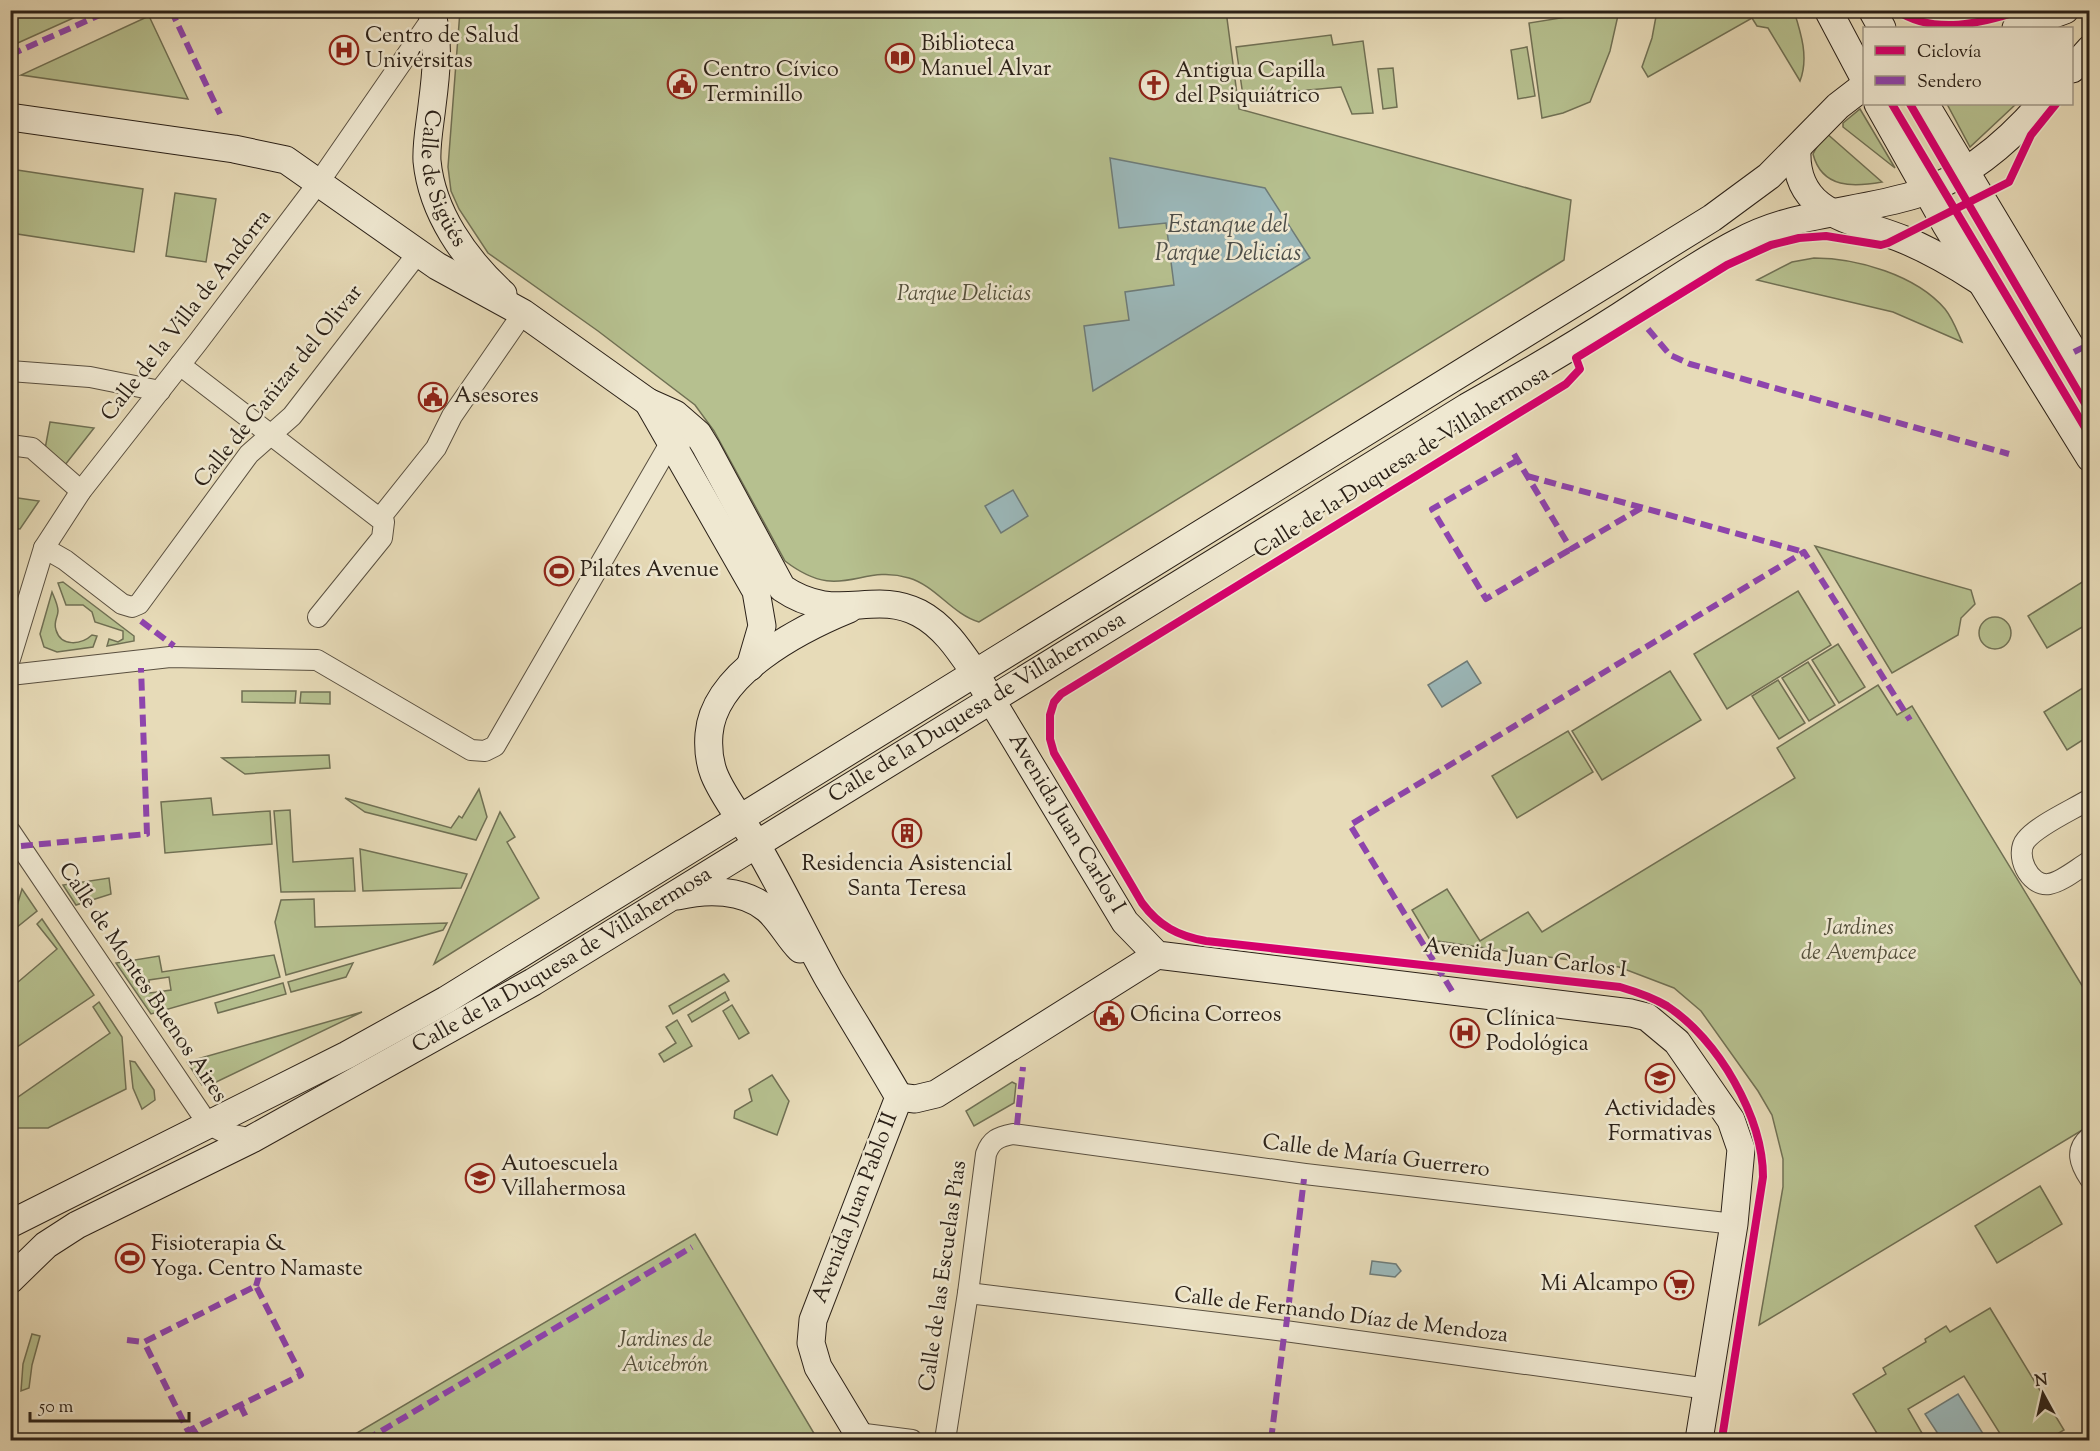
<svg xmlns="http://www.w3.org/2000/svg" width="2100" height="1451" viewBox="0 0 2100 1451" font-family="'Sorts Mill Goudy',serif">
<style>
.green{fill:#b6c08f;stroke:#707054;stroke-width:1.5;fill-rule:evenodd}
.water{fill:#9bb8ba;stroke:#6e7c79;stroke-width:1.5}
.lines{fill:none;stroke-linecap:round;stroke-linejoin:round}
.street-casing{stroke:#5a5040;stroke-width:22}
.secondary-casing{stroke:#2b2118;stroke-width:29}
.street{stroke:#efe8d1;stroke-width:20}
.secondary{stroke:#efe8d1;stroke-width:27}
.quiet{stroke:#8e44ad;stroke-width:6;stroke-dasharray:12 6;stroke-linecap:butt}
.cycleway-casing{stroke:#efe8d1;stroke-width:11}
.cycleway{stroke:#d6006c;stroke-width:8}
.labels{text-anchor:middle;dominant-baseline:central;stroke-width:5;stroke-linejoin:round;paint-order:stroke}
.poi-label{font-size:22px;fill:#2b2118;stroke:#efe8d1;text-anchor:start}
.street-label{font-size:22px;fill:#2b2118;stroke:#efe8d1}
.park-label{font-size:22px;font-style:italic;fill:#55513c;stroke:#efe8d1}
.water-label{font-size:24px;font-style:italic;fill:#4d4e49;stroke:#efe8d1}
</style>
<rect width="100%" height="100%" fill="#e7dbb8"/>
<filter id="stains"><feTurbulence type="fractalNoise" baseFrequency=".00333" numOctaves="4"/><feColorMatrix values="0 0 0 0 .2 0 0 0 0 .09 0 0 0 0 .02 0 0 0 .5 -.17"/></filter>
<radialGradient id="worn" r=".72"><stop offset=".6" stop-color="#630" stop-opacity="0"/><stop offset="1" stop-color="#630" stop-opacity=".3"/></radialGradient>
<g class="green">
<polygon points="11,10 89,10 89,11 11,46"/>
<polygon points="1610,10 1619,11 1610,51 1590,102 1563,113 1542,118 1529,23"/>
<path d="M460 11H1226L1239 109 1571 200 1564 260 979 622C952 614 936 586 909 578 859 563 841 604 785 561L714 431 695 405 598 331 488 253 459 209 451 191 448 167Z"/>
<path d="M1657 11H1794C1801 33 1809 58 1800 81L1768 28 1757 26 1752 18 1648 77 1642 67 1652 38Z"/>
<polygon points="149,16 188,99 21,75"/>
<polygon points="1331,35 1333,45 1363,41 1373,113 1352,114 1341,87 1243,96 1236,47"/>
<polygon points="1527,47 1535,96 1518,99 1511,50"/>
<polygon points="1393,68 1397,107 1383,109 1378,69"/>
<polygon points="1947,104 2016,104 1970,147"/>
<polygon points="1860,109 1895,168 1843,127 1843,123"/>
<path d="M1825 132 1882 182C1854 187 1822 189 1813 154Z"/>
<polygon points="17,170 143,189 134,252 11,233"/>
<polygon points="175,193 216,199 206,262 166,256"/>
<path d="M1814 258C1857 258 1916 275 1945 309 1953 319 1957 331 1962 342L1893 312 1757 280 1792 262Z"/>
<polygon points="50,422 94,428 65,465 45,449"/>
<polygon points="11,497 39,501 20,529 11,528"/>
<polygon points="1815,546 1971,590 1975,604 1961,618 1958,635 1892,673"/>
<polygon points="2087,579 2089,623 2047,648 2028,616"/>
<polygon points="63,582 134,636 134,641 107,646 109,639 118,642 123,639 123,631 95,622 92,612 83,605 66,605 58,583"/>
<polygon points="1798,591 1831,645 1727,709 1694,654"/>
<path d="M52 592C54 597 58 605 58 611 58 617 53 622 56 630 61 647 81 645 92 635L97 636 93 647 57 652 44 647 40 634Z"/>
<circle cx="1995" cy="633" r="16"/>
<polygon points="1838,644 1865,687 1839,703 1812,660"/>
<polygon points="1808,662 1835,705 1809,721 1782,678"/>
<polygon points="1670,671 1701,720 1602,780 1572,731"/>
<polygon points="1778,680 1805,723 1779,739 1752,696"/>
<polygon points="2089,684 2089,736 2067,750 2044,712"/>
<polygon points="1878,685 1897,715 1912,706 2089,997 2089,1126 1759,1325 1783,1187 1783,1159 1772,1115 1758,1091 1701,1011 1674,988 1619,967 1430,940 1412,910 1447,889 1480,941 1528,912 1542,932 1795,778 1777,748"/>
<polygon points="242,691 296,691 295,703 242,702"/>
<polygon points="301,692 330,692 330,704 300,703"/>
<polygon points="1568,731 1593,772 1517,818 1492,776"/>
<polygon points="329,755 330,768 245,774 222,758"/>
<polygon points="479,789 487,817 476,840 365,812 345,798 451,828 459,816 462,818"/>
<polygon points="211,798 213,815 270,811 272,844 165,853 161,802"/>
<polygon points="290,810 293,862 353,858 355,891 281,892 274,811"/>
<polygon points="500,812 515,837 507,842 539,898 434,964"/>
<polygon points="360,849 467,874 461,888 363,891"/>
<polygon points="109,878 111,894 76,905 63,885"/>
<polygon points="22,889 37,911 11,932 11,926"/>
<polygon points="314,899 315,927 447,923 443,930 286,975 275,922 281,900"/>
<polygon points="42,919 94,995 11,1051 11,988 57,949 37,924"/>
<path d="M274 955 280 977 151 1014 116 963 159 956 162 972ZM169 977 171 990 150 993 149 980Z"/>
<polygon points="353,963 346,977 291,992 288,982"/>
<polygon points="724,974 729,981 673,1014 669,1006"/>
<polygon points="283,983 286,994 218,1013 215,1003"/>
<polygon points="725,992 729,1000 692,1022 688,1015"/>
<polygon points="99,1002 122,1037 126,1089 48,1128 11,1128 11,1102 110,1033 93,1007"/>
<polygon points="732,1005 749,1033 739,1039 723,1011"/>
<polygon points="362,1012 210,1085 202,1085 187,1062"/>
<polygon points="677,1020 692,1046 664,1062 659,1054 676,1043 666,1027"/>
<polygon points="130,1061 135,1062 154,1090 155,1100 142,1109 133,1088"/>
<polygon points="772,1075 789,1101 777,1135 734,1118 735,1111 752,1101 749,1089"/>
<polygon points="1012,1082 1016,1084 1014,1103 974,1126 966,1111"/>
<polygon points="2040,1186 2062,1224 1997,1263 1975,1226"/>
<polygon points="695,1234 818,1440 345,1440"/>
<polygon points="1990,1308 2064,1430 2047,1440 2004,1440 1964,1376 1908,1409 1926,1440 1881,1440 1853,1394 1886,1374 1883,1368 1926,1342 1925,1339 1946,1326 1950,1332"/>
<polygon points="32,1334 40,1336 32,1365 29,1388 21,1391 23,1364"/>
</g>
<g class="water">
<polygon points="1110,158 1265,188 1310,258 1093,391 1084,326 1129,320 1125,292 1174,285 1166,223 1119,228"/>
<polygon points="1013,490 1028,516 1001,533 985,506"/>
<polygon points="1467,661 1481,683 1442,707 1428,685"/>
<polygon points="1372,1261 1396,1264 1401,1271 1395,1277 1370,1274"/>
<polygon points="1958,1394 1987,1440 1942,1440 1925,1414"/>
</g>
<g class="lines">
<g class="street-casing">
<g id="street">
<polyline points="180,365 384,522 382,538 318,617"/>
<polyline points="10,371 90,377 160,391"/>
<polyline points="10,445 32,448 81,491"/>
<polyline points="381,517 436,448 452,416 523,313"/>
<polyline points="44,548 65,560 122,604 132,607 139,604 249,454 292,416 418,253"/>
<polyline points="10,659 44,548 81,491 198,342 319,182 433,17"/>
<polyline points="10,675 170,657 317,660 471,750 485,751 495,746 672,440 681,442"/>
<path d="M2090 799C2072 810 2038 825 2026 840 2014 854 2029 887 2049 884 2062 882 2078 868 2090 861"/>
<polyline points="10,831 208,1124 225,1133 252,1139"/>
<path d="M2090 1137C2074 1150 2080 1164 2090 1179"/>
<polyline points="968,1293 1285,1331 1708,1389"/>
<polyline points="857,1433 912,1440"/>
<path d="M945 1440 968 1293 986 1154C991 1140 998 1137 1013 1134L1305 1174 1734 1224"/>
</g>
</g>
<g class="secondary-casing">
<g id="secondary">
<path id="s1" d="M431 10C440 41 436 75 432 106 430 124 426 144 427 161 432 213 465 259 503 294"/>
<polyline points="1828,10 1864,78"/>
<polyline points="1872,10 1882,28"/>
<polyline points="2016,28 2065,10"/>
<polyline points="2072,69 2090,49"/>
<polyline points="1878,104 1946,225 2090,458"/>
<polyline points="1925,104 2090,379"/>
<path id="s2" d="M10 117 234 149 286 160 437 266 523 313 648 402 675 414 698 434 706 447 782 588C836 625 872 589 919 613 944 626 960 651 975 673L1125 922 1157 955 1631 1013 1647 1017 1677 1042 1731 1120 1741 1149 1734 1224 1699 1440"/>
<path d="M1797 150C1794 217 1857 220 1905 240 1931 251 1955 265 1978 280"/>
<polyline points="648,402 756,591 762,626 750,667"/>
<path d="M849 609C800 629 714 673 709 734 708 747 709 761 714 774 724 799 743 820 756 844 782 888 804 935 829 980 852 1019 876 1057 899 1097L813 1320 811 1343 818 1367 862 1440"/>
<path d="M678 896C707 889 743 889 767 909 780 920 788 937 800 949"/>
<polyline points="899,1097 915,1099 936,1094 1157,955"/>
<polyline points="10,1224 347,1055 446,1000 1712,218 1769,176 1838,106 1864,86"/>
<path id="s3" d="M10 1280 46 1245 77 1225 252 1139 533 982 1467 407C1519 378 1570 348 1620 316 1659 291 1698 263 1739 242 1794 212 1855 213 1914 195 1965 179 2007 143 2041 104"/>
</g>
</g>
<use href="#street" class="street"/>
<use href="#secondary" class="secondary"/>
<g class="quiet">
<polyline points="171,10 220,114"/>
<polyline points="10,55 111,10"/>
<polyline points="1648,329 1670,355 1690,364 2009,454"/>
<polyline points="2074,352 2090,344"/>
<polyline points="1514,454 1571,549 1643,507"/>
<polyline points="1518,460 1432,509 1486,599 1571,549"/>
<polyline points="1527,476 1804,552"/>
<polyline points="141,621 174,646"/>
<polyline points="21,846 147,834 141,668"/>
<polyline points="1452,991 1350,825 1804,552 1910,720"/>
<polyline points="1017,1125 1023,1067"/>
<polyline points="256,1286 261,1269"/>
<polyline points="1286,1327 1304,1179"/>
<polyline points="127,1340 144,1342 256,1286 301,1375 188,1431 144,1342"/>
<polyline points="240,1405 247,1419"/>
<polyline points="193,1429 200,1440"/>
<polyline points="366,1440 692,1247"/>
<polyline points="1271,1440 1284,1336"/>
</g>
<g class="cycleway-casing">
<g id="cycleway">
<path d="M1896 10C1934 36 1983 23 2022 10"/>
<polyline points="1892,104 2090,436"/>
<polyline points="1910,104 2090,412"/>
<path d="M1724 1440 1723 1432 1763 1177C1763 1117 1718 1039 1667 1006 1652 997 1637 992 1620 987L1206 941C1178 936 1159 926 1142 903L1054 753 1050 739V715L1054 702 1061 694 1566 384 1580 369 1576 358 1727 265 1771 245 1799 238 1826 236 1881 245 1888 243 2009 182 2031 135 2056 104"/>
</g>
</g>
<use href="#cycleway" class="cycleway"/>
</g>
<defs>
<g id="hospital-ring" transform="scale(1.5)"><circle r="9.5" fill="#efe8d1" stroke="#8f2418" stroke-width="1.5"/><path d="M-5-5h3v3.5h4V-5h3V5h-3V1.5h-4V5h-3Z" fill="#8f2418"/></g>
<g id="library-ring" transform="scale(1.5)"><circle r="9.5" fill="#efe8d1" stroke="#8f2418" stroke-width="1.5"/><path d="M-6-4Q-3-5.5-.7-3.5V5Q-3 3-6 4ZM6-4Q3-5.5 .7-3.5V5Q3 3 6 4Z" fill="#8f2418"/></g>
<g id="civic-ring" transform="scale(1.5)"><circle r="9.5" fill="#efe8d1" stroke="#8f2418" stroke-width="1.5"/><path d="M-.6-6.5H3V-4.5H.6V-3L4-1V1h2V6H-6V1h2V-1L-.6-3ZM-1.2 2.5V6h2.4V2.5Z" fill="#8f2418"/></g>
<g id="church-ring" transform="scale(1.5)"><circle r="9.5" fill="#efe8d1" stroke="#8f2418" stroke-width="1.5"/><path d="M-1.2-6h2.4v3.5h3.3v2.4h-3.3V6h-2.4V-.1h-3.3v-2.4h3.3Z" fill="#8f2418"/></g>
<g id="stadium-ring" transform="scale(1.5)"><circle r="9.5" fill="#efe8d1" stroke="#8f2418" stroke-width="1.5"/><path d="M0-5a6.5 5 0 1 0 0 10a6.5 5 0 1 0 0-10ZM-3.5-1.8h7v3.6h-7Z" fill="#8f2418"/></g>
<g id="building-ring" transform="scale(1.5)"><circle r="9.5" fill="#efe8d1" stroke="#8f2418" stroke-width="1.5"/><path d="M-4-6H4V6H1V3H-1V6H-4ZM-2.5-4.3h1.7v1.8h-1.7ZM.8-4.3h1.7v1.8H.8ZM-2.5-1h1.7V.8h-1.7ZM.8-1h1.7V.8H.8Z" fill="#8f2418"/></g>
<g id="school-ring" transform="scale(1.5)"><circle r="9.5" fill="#efe8d1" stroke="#8f2418" stroke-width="1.5"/><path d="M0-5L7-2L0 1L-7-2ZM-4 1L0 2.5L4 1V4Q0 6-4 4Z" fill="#8f2418"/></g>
<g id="supermarket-ring" transform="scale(1.5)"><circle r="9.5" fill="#efe8d1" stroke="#8f2418" stroke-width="1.5"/><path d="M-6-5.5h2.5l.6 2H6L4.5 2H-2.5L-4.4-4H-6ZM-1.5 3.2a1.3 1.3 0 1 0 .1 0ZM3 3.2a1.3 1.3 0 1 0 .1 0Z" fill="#8f2418"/></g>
</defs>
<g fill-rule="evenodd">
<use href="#hospital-ring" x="344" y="50"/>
<use href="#library-ring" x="900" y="58"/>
<use href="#civic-ring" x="682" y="84"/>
<use href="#church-ring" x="1154" y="85"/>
<use href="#civic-ring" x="433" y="397"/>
<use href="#stadium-ring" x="559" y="571"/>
<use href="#building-ring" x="907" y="833"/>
<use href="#civic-ring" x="1109" y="1016"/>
<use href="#hospital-ring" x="1465" y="1033"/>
<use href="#school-ring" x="1660" y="1078"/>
<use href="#school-ring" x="480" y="1178"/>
<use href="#stadium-ring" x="130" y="1258"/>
<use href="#supermarket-ring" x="1679" y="1285"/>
</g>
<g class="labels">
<g class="poi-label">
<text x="365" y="37">Centro de Salud<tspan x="365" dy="25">Univérsitas</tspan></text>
<text x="921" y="45">Biblioteca<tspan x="921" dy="25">Manuel Alvar</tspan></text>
<text x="703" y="71">Centro Cívico<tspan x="703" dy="25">Terminillo</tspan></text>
<text x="1175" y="72">Antigua Capilla<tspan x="1175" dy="25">del Psiquiátrico</tspan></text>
<text x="454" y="397">Asesores</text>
<text x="580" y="571">Pilates Avenue</text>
<text x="907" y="865" text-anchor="middle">Residencia Asistencial<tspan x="907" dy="25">Santa Teresa</tspan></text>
<text x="1130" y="1016">Oficina Correos</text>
<text x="1486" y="1020">Clínica<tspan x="1486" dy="25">Podológica</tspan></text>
<text x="1660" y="1110" text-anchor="middle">Actividades<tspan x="1660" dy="25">Formativas</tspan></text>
<text x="501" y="1165">Autoescuela<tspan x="501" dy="25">Villahermosa</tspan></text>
<text x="151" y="1245">Fisioterapia &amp;<tspan x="151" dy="25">Yoga. Centro Namaste</tspan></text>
<text x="1658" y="1285" text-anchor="end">Mi Alcampo</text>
</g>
<g class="street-label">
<text stroke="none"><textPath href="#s1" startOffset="172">Calle de Sigüés</textPath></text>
<text transform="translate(187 316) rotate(-52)">Calle de la Villa de Andorra</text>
<text transform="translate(279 387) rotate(-51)">Calle de Cañizar del Olivar</text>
<text transform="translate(1402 463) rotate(-32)">Calle de la Duquesa de Villahermosa</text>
<text stroke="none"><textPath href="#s3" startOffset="1126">Calle de la Duquesa de Villahermosa</textPath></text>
<text stroke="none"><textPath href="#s2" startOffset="1352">Avenida Juan Carlos I</textPath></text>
<text transform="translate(1525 959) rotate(7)">Avenida Juan Carlos I</text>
<text stroke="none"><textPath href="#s3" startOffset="640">Calle de la Duquesa de Villahermosa</textPath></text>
<text transform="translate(142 983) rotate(56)">Calle de Montes Buenos Aires</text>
<text transform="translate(1376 1157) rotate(7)">Calle de María Guerrero</text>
<text transform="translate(856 1208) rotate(-69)">Avenida Juan Pablo II</text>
<text transform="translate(944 1276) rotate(-82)">Calle de las Escuelas Pías</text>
<text transform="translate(1341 1316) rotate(7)">Calle de Fernando Díaz de Mendoza</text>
</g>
<g class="park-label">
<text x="964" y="295">Parque Delicias</text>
<text x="1859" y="929">Jardines<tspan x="1859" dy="25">de Avempace</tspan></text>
<text x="665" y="1341">Jardines de<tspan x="665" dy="25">Avicebrón</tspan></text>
</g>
<g class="water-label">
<text x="1228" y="226">Estanque del<tspan x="1228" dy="28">Parque Delicias</tspan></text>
</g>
</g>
<rect width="2100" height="1451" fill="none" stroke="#e7dbb8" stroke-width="36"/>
<rect x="12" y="12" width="2076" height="1427" fill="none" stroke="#2b2118" stroke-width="3"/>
<rect x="18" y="18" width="2064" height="1415" fill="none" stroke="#2b2118" stroke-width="1.5"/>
<rect x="1863" y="27" width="210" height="78" fill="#efe8d1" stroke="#a19887" stroke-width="1.5"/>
<rect x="1875" y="46" width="30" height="9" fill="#d6006c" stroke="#a19887" stroke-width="1.5"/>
<text x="1917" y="57" font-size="18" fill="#2b2118">Ciclovía</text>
<rect x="1875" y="76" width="30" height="9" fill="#8e44ad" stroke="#a19887" stroke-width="1.5"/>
<text x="1917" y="87" font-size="18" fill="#2b2118">Sendero</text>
<g transform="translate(2043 1394) rotate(352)" stroke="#efe8d1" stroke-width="4.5" paint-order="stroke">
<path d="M0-4.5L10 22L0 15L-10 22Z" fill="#2b2118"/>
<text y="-9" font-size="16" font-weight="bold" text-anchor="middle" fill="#2b2118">N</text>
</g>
<path d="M30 1412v9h159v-9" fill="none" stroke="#2b2118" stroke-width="3"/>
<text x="39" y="1412" font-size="18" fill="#2b2118" stroke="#efe8d1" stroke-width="4.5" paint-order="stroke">50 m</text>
<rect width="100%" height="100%" filter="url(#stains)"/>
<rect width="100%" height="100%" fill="url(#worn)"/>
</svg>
